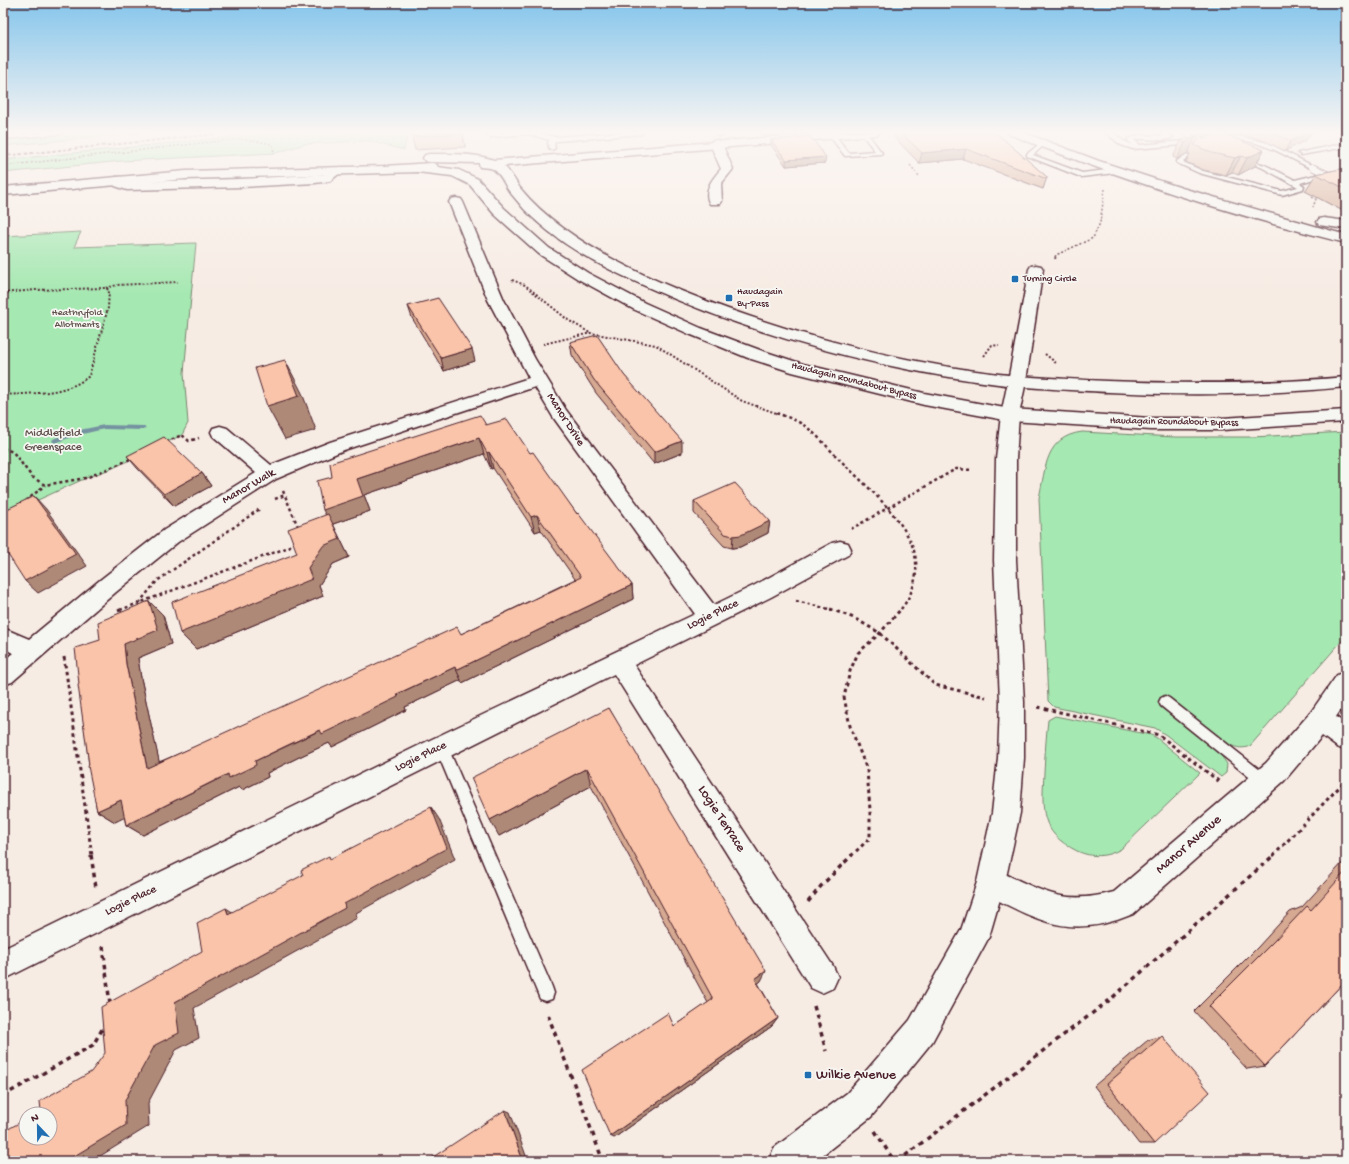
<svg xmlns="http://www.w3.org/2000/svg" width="1349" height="1164" viewBox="0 0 1349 1164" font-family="'Gochi Hand',sans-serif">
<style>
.green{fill:#a6e8b2;stroke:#78846e}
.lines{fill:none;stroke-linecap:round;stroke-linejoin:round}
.stream{fill:#7592a1;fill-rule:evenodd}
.service-casing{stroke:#4a1f2b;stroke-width:3}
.minor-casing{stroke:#4a1f2b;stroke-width:3}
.tertiary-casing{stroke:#4a1f2b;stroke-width:3}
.primary-casing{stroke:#4a1f2b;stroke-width:3}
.path-far4{stroke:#4a1f2b;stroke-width:1.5;stroke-dasharray:2 2;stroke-linecap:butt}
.path-far3{stroke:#4a1f2b;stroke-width:2;stroke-dasharray:2 2;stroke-linecap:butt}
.path-far2{stroke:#4a1f2b;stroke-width:2.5;stroke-dasharray:3 3;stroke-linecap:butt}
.path-far1{stroke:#4a1f2b;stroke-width:3;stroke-dasharray:3.5 3.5;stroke-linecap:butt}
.path{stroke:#4a1f2b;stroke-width:3.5;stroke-dasharray:4.5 4.5;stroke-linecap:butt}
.service{fill:#f6f6f2;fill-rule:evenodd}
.minor{fill:#f6f6f2;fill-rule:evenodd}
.tertiary{fill:#f6f6f2;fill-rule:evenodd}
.primary{fill:#f6f6f2;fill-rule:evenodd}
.rail{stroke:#4a1f2b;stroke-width:2;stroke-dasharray:3.5 2;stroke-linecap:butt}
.service-bridge-casing{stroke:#4a1f2b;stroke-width:8;stroke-linecap:butt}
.service-bridge{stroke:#f6f6f2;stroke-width:6}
.wall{fill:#d6a992;stroke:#4a1f2b}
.shaded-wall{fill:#ae8977;stroke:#4a1f2b}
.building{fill:#f9c4aa;stroke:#4a1f2b}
.poi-dot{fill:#1f6fb2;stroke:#f6f6f2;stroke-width:1.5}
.labels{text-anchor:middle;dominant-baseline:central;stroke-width:3.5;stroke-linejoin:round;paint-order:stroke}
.far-poi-label{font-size:10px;fill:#4a1f2b;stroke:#f6f6f2;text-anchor:start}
.far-park-label{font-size:10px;fill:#61514d;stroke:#f6f6f2}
.far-street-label{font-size:10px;fill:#4a1f2b;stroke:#f6f6f2}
.street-label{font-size:12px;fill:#4a1f2b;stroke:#f6f6f2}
.park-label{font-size:12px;fill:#61514d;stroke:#f6f6f2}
.near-street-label{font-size:14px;fill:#4a1f2b;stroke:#f6f6f2}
.near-poi-label{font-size:14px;fill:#4a1f2b;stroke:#f6f6f2;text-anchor:start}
</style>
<rect width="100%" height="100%" fill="#f7ece4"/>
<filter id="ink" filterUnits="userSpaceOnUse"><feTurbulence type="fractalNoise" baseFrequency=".025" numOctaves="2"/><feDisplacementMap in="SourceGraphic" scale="8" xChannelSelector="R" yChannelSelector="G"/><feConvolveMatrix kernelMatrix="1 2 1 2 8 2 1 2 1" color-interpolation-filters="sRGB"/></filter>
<g filter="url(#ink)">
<g class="green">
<polygon points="3,132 151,132 3,146"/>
<polygon points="281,132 408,132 404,150 369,141 305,144 276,153 122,161 3,173 3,160"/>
<polygon points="81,232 74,247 196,243 184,373 188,423 182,435 113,468 86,478 3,516 3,236"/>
<path d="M1082 432 1175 437H1252L1346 432V636L1250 746C1241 750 1234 747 1226 743L1168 698 1160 705 1218 751 1227 764 1226 773 1221 777 1166 735 1155 728 1054 707 1048 701 1039 498C1046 467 1045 437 1082 432Z"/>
<path d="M1055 716 1151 735 1157 738 1200 773 1121 849C1107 857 1092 858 1077 851 1039 832 1042 809 1044 773 1045 755 1046 737 1048 720Z"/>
</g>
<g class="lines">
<polygon class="stream" points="104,425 143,426 146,428 143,430 104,429 74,436 55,443 52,441 53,439 70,432"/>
<g class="service-casing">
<g id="service">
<polygon points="46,132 63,132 60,134 3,139 3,135"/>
<polygon points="513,132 534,132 555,137 625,132 644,132 641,134 557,141 554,143 555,148 552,150 549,148 548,142 550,140 529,134 490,137 487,135 490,133"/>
<polygon points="715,132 721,132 723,135 718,136"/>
<polygon points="860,132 866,132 882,153 881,154 845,156 829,135 834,134 849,153 875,151"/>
<path d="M1105 132H1113L1122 140 1133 145 1128 141V139L1139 135 1165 136 1160 132H1166L1173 137C1162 144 1147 136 1134 140L1140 145 1194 140 1197 142 1194 144 1133 149 1121 145Z"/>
<polygon points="1179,132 1186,132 1205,141 1200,142"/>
<path d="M1230 136 1242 137 1268 143 1315 167 1310 168C1288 157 1266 143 1241 140 1234 139 1220 143 1214 139Z"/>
<polygon points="1042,142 1045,144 1044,145 1033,155 1082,173 1115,169 1118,171 1115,173 1081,177 1027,156 1027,154"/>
<polygon points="1346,143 1346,147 1301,155 1298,153"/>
<polygon points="1187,154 1190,156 1183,162 1203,171 1282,191 1298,187 1261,167 1241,160 1241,158 1265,165 1295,180 1328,172 1331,174 1300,183 1304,186 1303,189 1282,195 1199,173 1177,163 1177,161"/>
<polygon points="1165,696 1169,698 1269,777 1271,781 1269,785 1264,787 1259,785 1161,706 1159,702 1161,698"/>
<polygon points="441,741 446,743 552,987 554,993 552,999 546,1001 540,999 435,747 436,743"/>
</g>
</g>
<g class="minor-casing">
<g id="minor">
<path d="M716 140 720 141 722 144 733 169 721 184 722 201 720 204H710C702 191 713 178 721 169L710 144 712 141Z"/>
<polygon points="335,168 339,169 341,172 330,181 315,183 241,187 127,190 115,186 113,183 116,177 124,177 126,181 128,182 241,179 315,175 323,175"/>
<polygon points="456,198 461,199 463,202 504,300 535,359 566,410 714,605 755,585 832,543 840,541 848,543 851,549 848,555 771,597 634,665 833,966 838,977 833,988 822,993 811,988 614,674 3,980 3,949 432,739 695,614 553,417 535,387 344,450 276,479 178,542 116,592 12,682 3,685 3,661 13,653 3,648 3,628 29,639 100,580 164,530 256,473 213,436 211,432 213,428 220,426 227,428 271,465 330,442 529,378 488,300 449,202 451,199"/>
<polygon points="1036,265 1041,266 1043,269 1026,381 1023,385 1017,386 1011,385 1008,381 1029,269 1031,266"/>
<path d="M1346 671V702L1336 717 1346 724V751L1337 747 1322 736 1284 781 1133 914C1069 941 1038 920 981 892L977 882 981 872 991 868C1040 888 1057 907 1114 892L1266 763 1311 712 1337 675Z"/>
</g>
</g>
<g class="tertiary-casing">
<g id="tertiary">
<polygon points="1324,218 1346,221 1346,229 1319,225 1317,222 1319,219"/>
<polygon points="1017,376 1023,377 1026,381 1019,415 1016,459 1016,560 1024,702 1024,758 1020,813 1005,882 989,937 932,1042 871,1117 815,1161 769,1161 774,1148 847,1093 910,1020 961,930 977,882 992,813 998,758 1000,702 994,560 996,459 1001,415 1008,381 1011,377"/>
</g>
</g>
<g class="primary-casing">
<g id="primary">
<path d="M837 132H880L878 134 874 135 504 166C511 173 515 181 520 188 532 203 547 216 563 228 612 264 671 288 728 309 815 340 908 363 999 374 1035 378 1071 379 1107 381 1187 384 1266 384 1346 377V387C1267 395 1188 396 1109 392 1072 390 1035 389 998 384 881 370 752 335 645 286 602 267 557 244 524 209 519 203 514 197 509 191 504 184 501 174 493 169 489 167 484 168 480 167L479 163 429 162 425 161 423 158 425 155 429 154C451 154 473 153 494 160Z"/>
<path d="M1007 132H1022L1099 161 1182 188 1346 235V243C1231 215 1119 178 1009 134Z"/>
<polygon points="432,163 436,164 438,167 459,170 478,179 504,208 549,248 588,273 645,303 701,328 760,350 803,364 924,393 1010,409 1151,418 1222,418 1346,410 1346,422 1222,430 1151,430 1010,421 924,405 792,372 748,358 689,334 633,309 578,279 539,254 494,214 470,185 452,176 417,172 186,179 3,195 3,187 186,171 384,166"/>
</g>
</g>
<g class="path-far4">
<polyline points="910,165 919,176"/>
<polyline points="3,166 237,139 269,143 273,146 274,154"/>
<polyline points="1312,197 1316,199 1313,207"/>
<polyline points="1055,257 1056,255 1093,238 1100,223 1105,189"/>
</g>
<g class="path-far3">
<polyline points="1055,259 1056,256"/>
<polyline points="512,280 525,285 568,320 590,333"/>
<polyline points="106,288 117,285 178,282"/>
<path d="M3 293 35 290 105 288 109 290 108 308 89 376C67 395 31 393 3 395"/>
<polyline points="543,344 591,333 656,345 742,401 779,414"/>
<polyline points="1045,354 1056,363"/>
<polyline points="984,356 992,345 999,346"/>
<polyline points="1340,361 1346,360"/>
</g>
<g class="path-far2">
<path d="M776 413C788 417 799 421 809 429 820 438 829 449 839 459 863 483 899 513 912 545 921 567 915 593 900 610"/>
<polyline points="166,442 182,435 189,441 199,438"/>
<polyline points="3,448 13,452 32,477 45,485 86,478 133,458"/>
<polyline points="283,491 299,529"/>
<polyline points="275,499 285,495"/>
<polyline points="26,501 45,485"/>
<polyline points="851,529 956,469 973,470"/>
<polyline points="796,601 833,610"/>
<polyline points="139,603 157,581 261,508"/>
<polyline points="120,610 289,547 294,541"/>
</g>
<g class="path-far1">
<polyline points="830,609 854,618 880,633 935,685 986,697"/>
<polyline points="118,611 123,609"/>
<polyline points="64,657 92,856"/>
<polyline points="1038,707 1159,735 1221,783"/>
<polyline points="851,856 870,838 870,810 867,770 850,726 844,697 850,671 858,653 880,633 901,609"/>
<polyline points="1273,856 1346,780"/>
</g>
<g class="path">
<polyline points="91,855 96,888"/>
<polyline points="808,902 821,886 852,855"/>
<polyline points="103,946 110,1005"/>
<polyline points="814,1006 826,1051"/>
<polyline points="548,1015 603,1161"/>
<polyline points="3,1096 93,1045 104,1026"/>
<polyline points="875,1131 894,1161"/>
<polyline points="898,1161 1111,999 1274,855"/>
</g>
<use href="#service" class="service"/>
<use href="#minor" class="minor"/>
<use href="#tertiary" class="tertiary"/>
<use href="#primary" class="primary"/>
<polyline class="rail" points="3,156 236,132"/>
<g class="service-bridge-casing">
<polyline id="service-bridge" points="1312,167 1337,179"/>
</g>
<use href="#service-bridge" class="service-bridge"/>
</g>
<g class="wall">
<polygon points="463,132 465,147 415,150 412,137"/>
<polygon points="761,132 803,132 803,133 764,136"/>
<polygon points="895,132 995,132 1047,177 1043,189 963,159 919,163 894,137"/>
<polygon points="1205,132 1210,132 1207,136 1228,136 1230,132 1312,132 1306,140 1285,151 1263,140 1244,135 1228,136 1264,150 1255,166 1238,175 1232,172 1226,175 1204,170 1186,162 1190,154 1188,153 1177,159 1173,157 1181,141"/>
<polygon points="771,140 825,163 786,166 771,145"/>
<polygon points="1346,168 1346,209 1341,210 1305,191 1316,174"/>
<polygon points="408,306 475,361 444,371 412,318"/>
<polygon points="570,342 624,375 682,453 654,464 596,393 572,355"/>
<polygon points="486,425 530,453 632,585 633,599 462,683 461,680 405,707 406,710 332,747 329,743 297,758 267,773 268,777 242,790 239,787 143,835 126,825 124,817 115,822 97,811 89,765 79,684 100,640 149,601 163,615 171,644 138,658 141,678 159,762 461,634 575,579 541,530 535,532 493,468 491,469 484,454 364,495 370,511 333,524 349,557 333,564 319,585 323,596 196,649 180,633 297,553 326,515 332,477"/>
<polygon points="127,456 202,473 211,486 174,506 137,468"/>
<polygon points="694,501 770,521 768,533 740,547 732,548 724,546 694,513"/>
<polygon points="609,708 761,981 758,983 778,1018 772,1026 614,1138 674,1026 708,1003 591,786 499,836"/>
<polygon points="1346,859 1346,980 1265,1066 1247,1069 1194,1011 1258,947 1290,912 1302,907"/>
<polygon points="1162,1036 1154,1144 1139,1144 1094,1086 1148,1040"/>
</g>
<g class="shaded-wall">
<polygon points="462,132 463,132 465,147"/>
<polygon points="1206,132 1210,132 1203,145 1200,139 1201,134"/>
<polygon points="1303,132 1312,132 1306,140 1285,151 1291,141"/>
<polygon points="1196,136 1188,153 1177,159 1185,143"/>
<polygon points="966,149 963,159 919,163 922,153"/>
<polygon points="1264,150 1255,166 1238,175 1247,158"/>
<polygon points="1241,156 1232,172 1226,175 1235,158"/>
<polygon points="826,157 825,163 786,166 786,160"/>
<polygon points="1346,202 1346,209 1341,210"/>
<polygon points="472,349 475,361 444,371 441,358"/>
<polygon points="285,360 302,393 316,430 285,439 267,406"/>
<polygon points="479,438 484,454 364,495 370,511 333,524 349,557 333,564 319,585 323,596 196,649 180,633 308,568 331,525 323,510 357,479"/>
<polygon points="682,441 682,453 654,464 654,452"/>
<polygon points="489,452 493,468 491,469 487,453"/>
<polygon points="202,473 211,486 174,506 164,494"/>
<polygon points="34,496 46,509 87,566 38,593 25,581"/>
<polygon points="537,515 541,530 535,532 531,517"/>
<polygon points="770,521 768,533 740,547 732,548 733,536"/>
<polygon points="632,585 633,599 462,683 456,670"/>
<polygon points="149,601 163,615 171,644 138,658 141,678 163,779 147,768 126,664 124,644"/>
<polygon points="455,667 461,680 405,707 406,710 332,747 329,743 297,758 267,773 268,777 242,790 239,787 143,835 126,825 255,761"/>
<polygon points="587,768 591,786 499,836 490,820"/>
<polygon points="121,800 138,811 115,822 97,811"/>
<polygon points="431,807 439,819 455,859 356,913 357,918 194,1008 199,1038 176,1050 148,1103 149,1126 92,1161 66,1161 125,1100 175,1002 344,904"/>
<polygon points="226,908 242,918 228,914"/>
<polygon points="766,971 761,981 751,989 755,979"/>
<polygon points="778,1018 772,1026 614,1138 610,1136"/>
<polygon points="505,1110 510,1112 528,1161 523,1161"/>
</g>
<g class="building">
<polygon points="412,132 462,132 462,133 412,137"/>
<polygon points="900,132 995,132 1047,177 1047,179 966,149 922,153"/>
<polygon points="1205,132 1206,132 1201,134 1202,138 1222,133 1264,150 1247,158 1241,156 1235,158 1212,153 1194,145 1200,139 1196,136 1185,143 1181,141"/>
<polygon points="1271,132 1310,132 1291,141"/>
<polygon points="810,136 826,157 786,160 771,140"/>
<polygon points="1346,168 1346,189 1316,174"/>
<polygon points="438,298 472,349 441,358 408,306"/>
<polygon points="597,335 624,375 682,441 654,452 594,380 570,342"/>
<polygon points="285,360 299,396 267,406 255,368"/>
<polygon points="480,415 486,425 507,419 530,453 533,452 577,514 578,513 632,585 456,670 455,667 397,694 398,697 322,734 320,730 286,746 255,761 256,765 229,778 228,774 126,825 121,800 97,811 88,766 89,765 78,685 79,684 75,648 100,640 98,622 149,601 158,630 124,644 126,664 147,768 457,627 461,634 581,577 537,515 531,517 489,452 487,453 479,438 357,479 363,496 323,510 317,481 332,477 330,463"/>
<polygon points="164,437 202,473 164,494 127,456"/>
<polygon points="735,483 770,521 741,535 733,536 725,534 694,501"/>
<polygon points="34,496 76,554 25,581 3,547 3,511"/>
<polygon points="328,514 340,539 323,546 308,568 312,579 180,633 172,602 297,553 288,529"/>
<polygon points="609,708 766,971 755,979 778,1018 610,1136 582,1070 668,1013 674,1026 713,999 587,768 490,820 471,778"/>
<polygon points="431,807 447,848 344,904 345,908 175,1002 179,1033 155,1045 125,1100 126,1125 66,1161 3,1161 3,1132 26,1119 26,1138 50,1138 50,1114 35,1114 41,1111 40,1101 91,1072 105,1053 101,1007 202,951 197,923 226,908 228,914 303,875 301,870 329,856 330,859"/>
<polygon points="1346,871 1346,980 1265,1066 1209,1006 1274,941 1307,906 1311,910"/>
<polygon points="1162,1036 1210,1092 1154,1144 1107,1084"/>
<polygon points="505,1110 523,1161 427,1161"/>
</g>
</g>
<linearGradient id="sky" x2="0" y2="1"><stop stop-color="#85c5eb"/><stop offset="0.45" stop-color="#fbf6f3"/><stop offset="1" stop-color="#fbf6f3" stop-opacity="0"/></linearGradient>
<rect width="1349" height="294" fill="url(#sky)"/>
<g class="poi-dot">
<rect x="1011" y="275" width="8" height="8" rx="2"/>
<rect x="725" y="294" width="8" height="8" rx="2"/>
<rect x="804" y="1071" width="8" height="8" rx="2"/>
</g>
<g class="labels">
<g class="far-poi-label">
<text x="1023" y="279">Turning Circle</text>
<text x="737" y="292">Haudagain<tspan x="737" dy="12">By-Pass</tspan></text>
</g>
<g class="far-park-label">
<text x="77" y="313">Heathryfold<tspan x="77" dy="12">Allotments</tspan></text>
</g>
<g class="far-street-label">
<text transform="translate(854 381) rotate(14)">Haudagain Roundabout Bypass</text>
<text transform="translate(1174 422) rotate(1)">Haudagain Roundabout Bypass</text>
</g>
<g class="street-label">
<text transform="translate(565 420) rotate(57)">Manor Drive</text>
<text transform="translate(249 487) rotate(-30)">Manor Walk</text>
<text transform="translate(713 615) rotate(-26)">Logie Place</text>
<text transform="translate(421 757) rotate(-26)">Logie Place</text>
<text transform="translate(131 901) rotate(-26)">Logie Place</text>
</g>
<g class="park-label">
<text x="53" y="434">Middlefield<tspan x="53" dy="14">Greenspace</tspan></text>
</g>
<g class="near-street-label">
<text transform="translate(721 819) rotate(57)">Logie Terrace</text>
<text transform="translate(1189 845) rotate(-41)">Manor Avenue</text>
</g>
<g class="near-poi-label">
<text x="816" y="1075">Wilkie Avenue</text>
</g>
</g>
<rect width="1349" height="1164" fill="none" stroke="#f6f6f2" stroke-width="16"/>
<rect x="8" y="8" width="1333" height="1148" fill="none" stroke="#4a1f2b" stroke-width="1.5" filter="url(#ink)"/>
<g transform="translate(38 1126) rotate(338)"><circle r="19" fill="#f6f6f2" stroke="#b1a0a2"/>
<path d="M0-3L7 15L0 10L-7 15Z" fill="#1f6fb2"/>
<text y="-6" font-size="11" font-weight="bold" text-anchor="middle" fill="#4a1f2b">N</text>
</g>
</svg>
